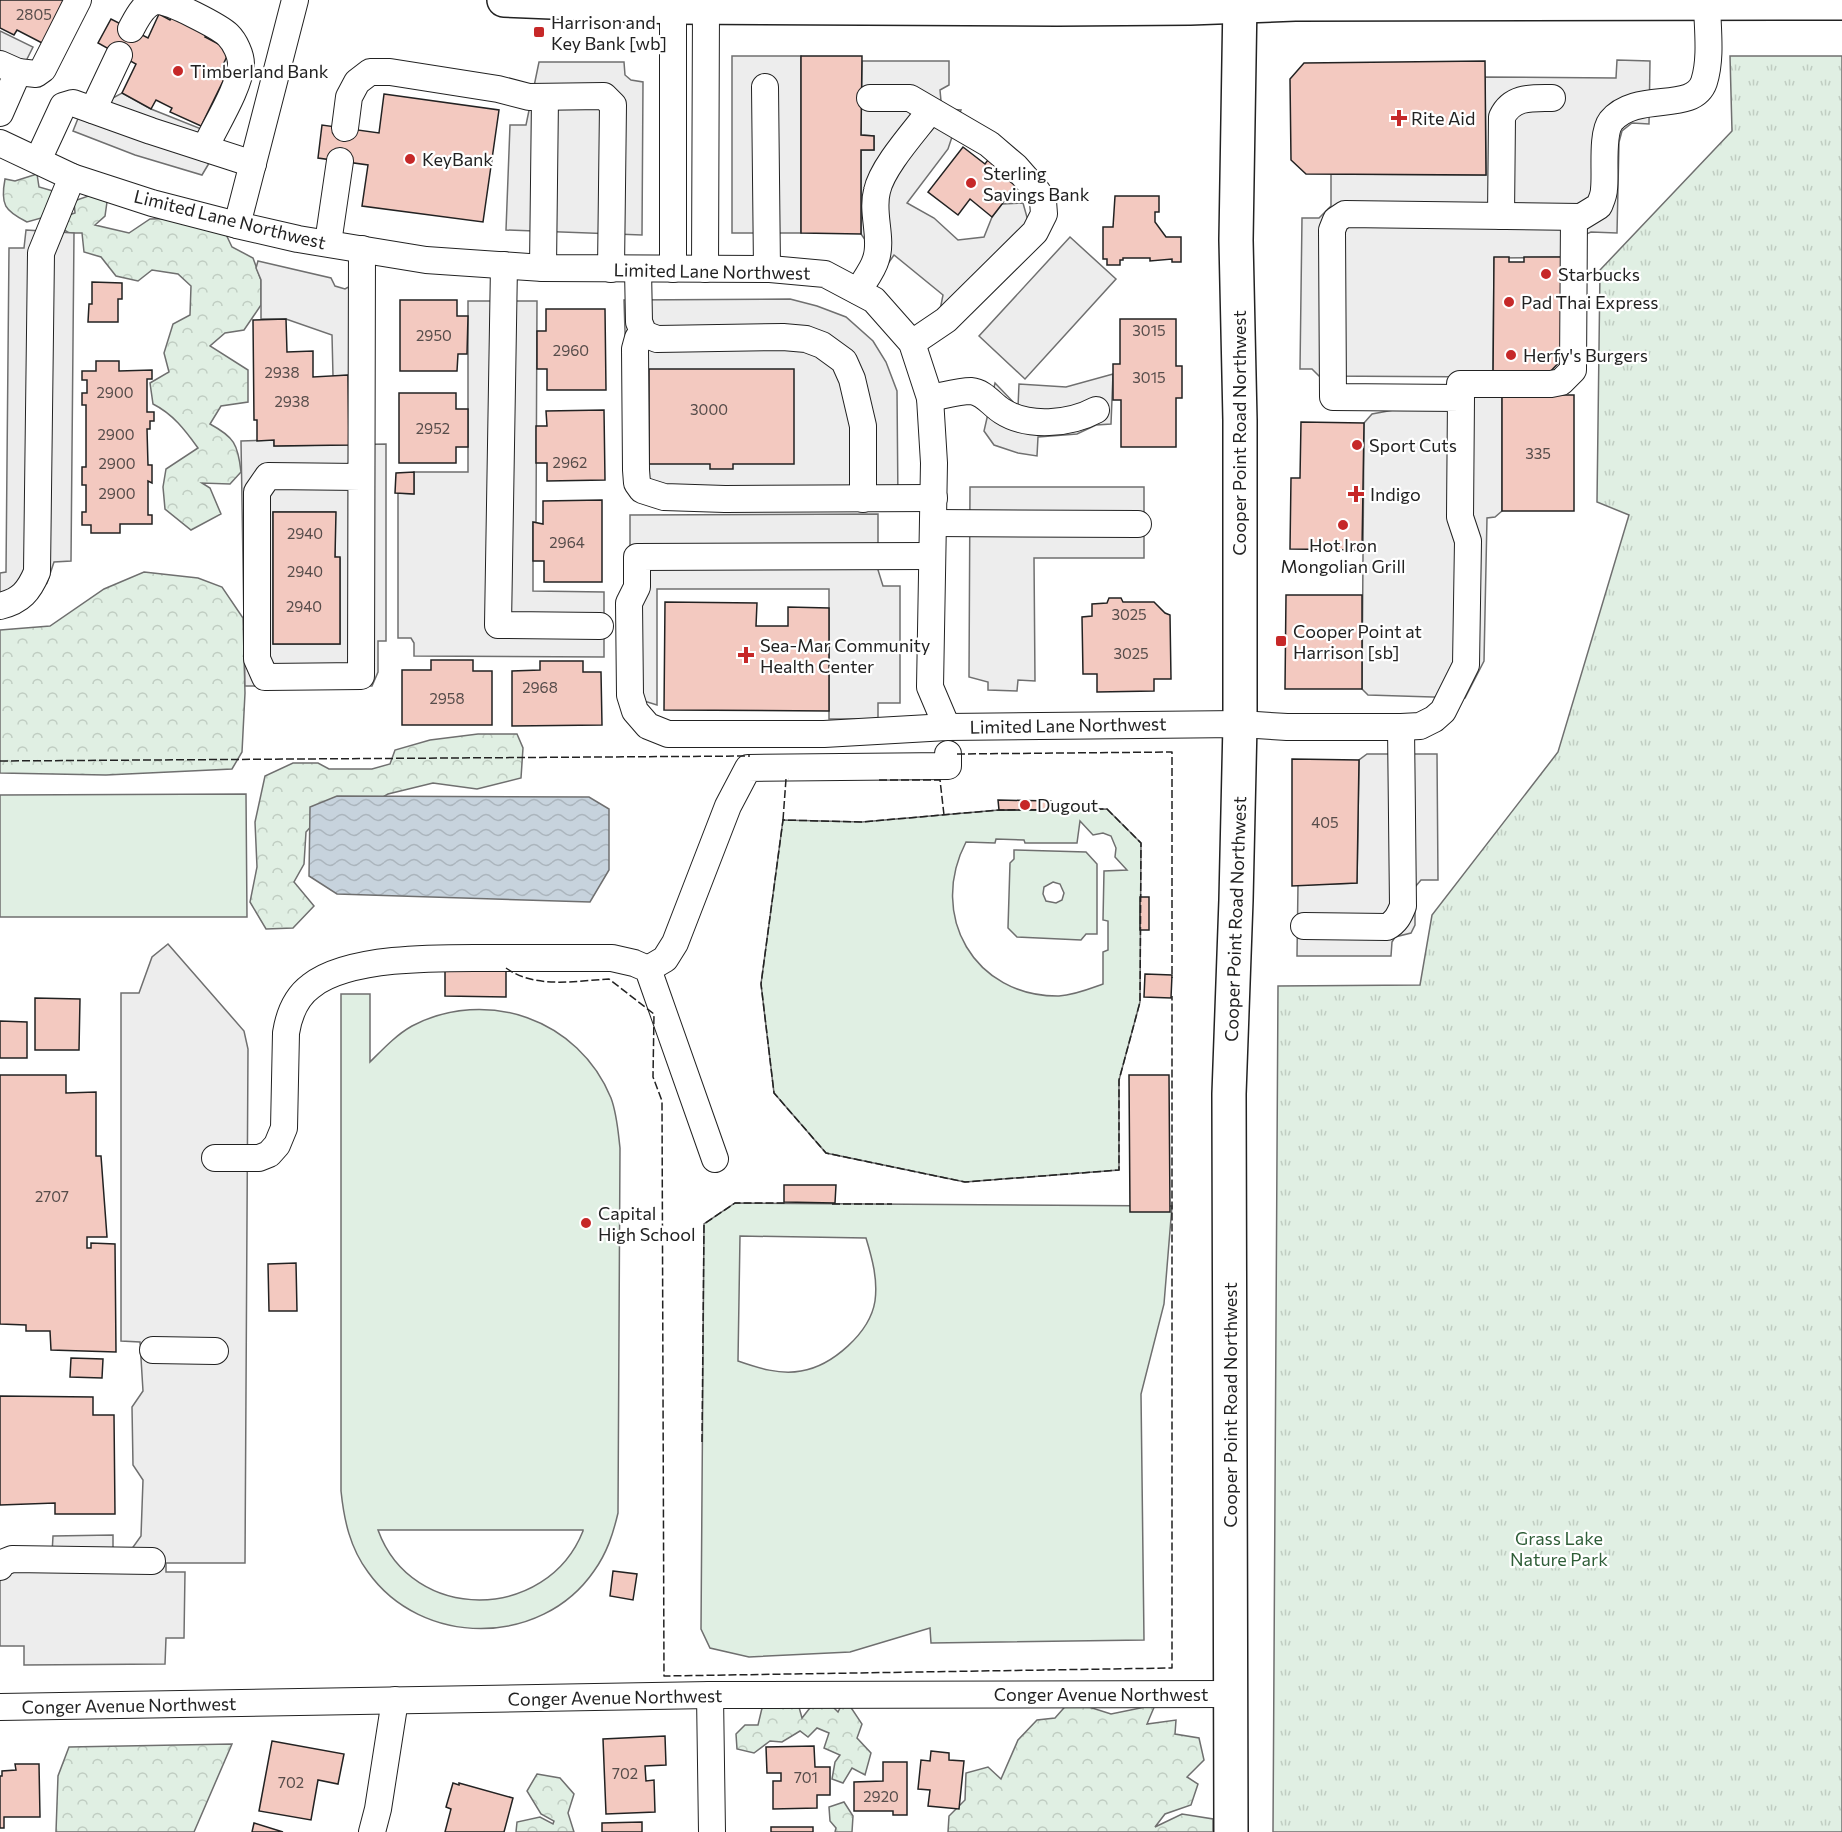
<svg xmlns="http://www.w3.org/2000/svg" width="1842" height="1832" viewBox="0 0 1842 1832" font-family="Commissioner,sans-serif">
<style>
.grass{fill:#e0efe3;stroke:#6f6f6f;stroke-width:1.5;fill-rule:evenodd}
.forest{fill:url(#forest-crowns);stroke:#6f6f6f;stroke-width:1.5}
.park{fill:url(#park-tufts);stroke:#6f6f6f;stroke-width:1.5}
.parking{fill:#ededed;stroke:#6f6f6f;stroke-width:1.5;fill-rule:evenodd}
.water{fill:url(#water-waves);stroke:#6f6f6f;stroke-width:1.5}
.building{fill:#f3c9c0;stroke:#222;stroke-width:1.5}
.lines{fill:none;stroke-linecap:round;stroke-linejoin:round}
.minor-casing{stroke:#222;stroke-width:28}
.major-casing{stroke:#222;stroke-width:36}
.minor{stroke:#fff;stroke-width:26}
.major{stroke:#fff;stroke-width:33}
.fence{stroke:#222;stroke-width:1.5;stroke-dasharray:8 3;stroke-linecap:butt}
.poi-dot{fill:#c62828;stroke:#fff;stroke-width:2}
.labels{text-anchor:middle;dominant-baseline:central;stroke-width:4.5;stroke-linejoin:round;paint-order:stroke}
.number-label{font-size:15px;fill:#564c4a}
.poi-label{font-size:18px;fill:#222;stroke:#fff;text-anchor:start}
.street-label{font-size:18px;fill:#222;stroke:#fff}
.park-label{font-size:18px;fill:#2f5e38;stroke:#fff}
</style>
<defs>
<pattern id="forest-crowns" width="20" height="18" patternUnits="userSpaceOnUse" patternTransform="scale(1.5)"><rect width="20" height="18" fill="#e0efe3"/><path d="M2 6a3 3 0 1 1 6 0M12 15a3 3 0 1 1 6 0" fill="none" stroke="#c0cdc2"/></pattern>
<pattern id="park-tufts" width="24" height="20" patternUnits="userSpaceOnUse" patternTransform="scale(1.5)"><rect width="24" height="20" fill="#e0efe3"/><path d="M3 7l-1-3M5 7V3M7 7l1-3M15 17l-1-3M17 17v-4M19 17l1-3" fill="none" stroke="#c0cdc2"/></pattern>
<pattern id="water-waves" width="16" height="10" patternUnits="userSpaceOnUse" patternTransform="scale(1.5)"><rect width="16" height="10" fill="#c7d3dd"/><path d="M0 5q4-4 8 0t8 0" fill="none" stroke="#abb5bd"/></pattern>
</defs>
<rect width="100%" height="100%" fill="#fff"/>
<g class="grass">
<polygon points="246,794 247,917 0,917 0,795"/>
<path d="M1107 809 1141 843 1140 1002 1119 1080V1170L965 1182 826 1153 774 1093 761 984 783 820 862 822 999 810ZM1080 821 1093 835 1103 833 1111 836 1116 848 1115 857 1127 870 1104 871 1103 920 1108 921V950L1103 952V984C1089 989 1075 995 1059 996 974 997 928 915 966 842L995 843 996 839 1024 840 1025 843H1077Z"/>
<path d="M1014 850 1086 852 1097 864V934H1086L1081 940 1017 937 1008 928 1010 863 1014 859ZM1053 882 1060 884 1064 893 1062 900 1056 903 1046 901 1043 894 1044 887Z"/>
<path d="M341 994H370V1062C383 1049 396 1035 412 1026 486 987 579 1019 611 1098 617 1114 618 1131 620 1148L618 1513C613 1534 607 1553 594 1571 541 1648 421 1647 368 1572 350 1548 344 1520 341 1491ZM378 1530H583V1531C547 1622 412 1624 378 1530Z"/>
<path d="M735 1203 1172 1206 1164 1304 1141 1394 1144 1640 931 1643 930 1628 850 1652 749 1657 710 1648 701 1629 704 1224ZM740 1236 866 1238C872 1258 878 1279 875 1301 870 1333 832 1366 801 1371 780 1375 758 1368 738 1361Z"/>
</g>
<g class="forest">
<path d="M37 174 39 187 53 191 45 217 27 222C5 211 0 205 5 179L15 181Z"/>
<path d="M94 194 107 202 105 216 95 225 129 233 150 219 191 218 222 226 232 247 253 258 261 280V305L244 330 225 333 210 346 248 370V402L221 406 210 424C234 437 238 444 241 472L230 484 202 483 210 488 221 514 191 530 165 509 163 487 166 469 198 448C185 430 173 414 153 404L150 383 169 372 164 353 173 324 190 315 191 286 178 274 152 270 138 281 116 276 101 257 84 252 82 233H69L58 226 66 216 75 213 74 201Z"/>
<polygon points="144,572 198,578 222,587 243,618 245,693 242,752 232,769 106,775 0,773 0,630 50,626 104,589"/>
<polygon points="478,734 517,734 523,748 521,778 477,789 433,783 388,794 354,814 325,811 306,832 304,864 294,882 314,906 293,928 266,929 250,902 257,867 255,822 265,776 293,763 318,763 329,769 372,769 390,764 395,750 430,740"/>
<polygon points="1070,1701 1111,1714 1155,1705 1147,1724 1176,1720 1175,1734 1199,1738 1204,1760 1187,1777 1198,1784 1191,1805 1165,1814 1155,1827 1182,1814 1213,1819 1213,1832 948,1832 949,1816 965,1800 966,1773 988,1767 1001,1779 1018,1740 1037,1720 1055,1718"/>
<polygon points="786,1702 799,1707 802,1718 813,1704 830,1704 838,1712 841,1706 850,1706 862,1724 857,1738 871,1753 865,1775 852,1768 843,1783 832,1779 835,1762 840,1755 824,1748 829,1733 817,1728 808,1737 800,1731 782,1742 770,1741 754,1753 737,1749 736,1734 745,1725 758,1725 762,1708"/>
<polygon points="232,1744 194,1832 56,1832 58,1776 69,1747"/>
<polygon points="537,1774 560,1778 574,1794 568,1813 574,1832 516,1832 517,1822 540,1817 553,1824 554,1821 541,1814 527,1791"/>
<polygon points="844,1802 853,1816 852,1832 835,1832 836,1828 830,1821 829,1807"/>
</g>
<polygon class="park" points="1730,56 1842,56 1842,1832 1273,1832 1278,986 1420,985 1432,915 1558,752 1629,515 1597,502 1600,270 1732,131"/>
<g class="parking">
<polygon points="0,31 33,47 25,63 0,72"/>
<rect x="732" y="56" width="69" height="177"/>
<polygon points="1617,60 1650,61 1649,124 1632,123 1622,131 1619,142 1617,233 1591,232 1584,235 1581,257 1494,258 1493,377 1319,376 1312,369 1300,369 1302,218 1319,218 1331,206 1331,174 1486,175 1485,77 1616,78"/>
<polygon points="862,61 949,61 949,85 940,90 941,101 946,109 961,110 948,149 907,203 934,218 958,240 984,237 992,217 1002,204 1023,203 1034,242 940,310 943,295 894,255 885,268 861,234 861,150 874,150 874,136 861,135"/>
<polygon points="539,62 624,62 625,75 631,80 643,82 642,235 506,230 510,125 526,125"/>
<polygon points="122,93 151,109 224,138 202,175 135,155 73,131 79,116"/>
<polygon points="26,230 74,233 71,561 54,562 47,583 28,603 0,617 0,573 6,572 9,248 24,248"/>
<polygon points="1070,237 1116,279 1025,379 979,336"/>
<polygon points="258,261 331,278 335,286 345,289 354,284 356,375 333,376 332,335 286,319 261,319 261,280 256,268"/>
<polygon points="790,299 817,306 846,317 873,341 886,362 897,391 898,504 630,490 624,300"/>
<polygon points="468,301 537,301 536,522 533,523 533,591 604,592 604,657 414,656 414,643 411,638 398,638 398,493 414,494 414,472 468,472"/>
<polygon points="1113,374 1111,424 1096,425 1077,434 1038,437 1037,456 1018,453 994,445 984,431 995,383 1018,407 1019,384 1066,387"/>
<polygon points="1474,395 1502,395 1502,511 1495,517 1487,518 1484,661 1465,698 1368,695 1362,689 1364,423 1372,414"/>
<path d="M274 440V446L386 444V641H378V672L372 686H245L241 441ZM273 512H335V557L340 558V644H273Z"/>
<polygon points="970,487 1144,487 1144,558 1034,558 1035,681 1018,680 1017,691 988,690 988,682 969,677"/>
<polygon points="878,514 878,570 883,586 900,586 900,703 878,703 878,719 829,719 829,589 657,589 657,705 618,693 630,577 630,515"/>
<polygon points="1367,754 1437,754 1438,880 1421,880 1415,887 1415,925 1411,933 1395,937 1392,942 1391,956 1297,956 1298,885 1357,883 1359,760"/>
<polygon points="168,944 244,1031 248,1049 245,1563 166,1563 166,1572 185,1572 184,1638 166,1638 165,1664 24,1665 24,1646 0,1646 0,1556 52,1554 53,1536 113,1535 113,1553 131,1550 141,1536 143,1480 133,1465 132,1407 143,1391 140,1342 121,1341 121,993 139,993 152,957"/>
</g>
<polygon class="water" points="337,796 589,797 609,809 609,870 590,902 337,894 309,876 310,807"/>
<g class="building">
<polygon points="0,0 74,0 44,44 17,30 14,35 0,28"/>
<polygon points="159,14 170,20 172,17 207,34 205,37 230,50 221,69 227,73 201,126 170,112 172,108 156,100 151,109 122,93 136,64 98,43 111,19 148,38"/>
<polygon points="801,56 862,56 861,135 874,136 874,150 861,150 861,234 801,233"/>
<polygon points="1485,61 1486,175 1306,174 1291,160 1290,79 1304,63"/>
<polygon points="384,94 499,110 483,222 362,206 368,165 318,158 322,125 379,133"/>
<polygon points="963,147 985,164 994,152 1013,166 1004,177 1016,186 992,217 970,199 958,215 928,192"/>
<polygon points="1115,196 1159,196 1159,212 1155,212 1155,222 1166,237 1181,237 1181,262 1172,262 1172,259 1150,261 1150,258 1123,258 1123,260 1120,260 1120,265 1107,265 1107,259 1103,259 1103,227 1113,227"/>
<polygon points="1494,257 1509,257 1509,262 1524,262 1524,257 1570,257 1565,356 1547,375 1493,377"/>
<polygon points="92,282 122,283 122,299 118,299 118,322 88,322 89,304 92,304"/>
<polygon points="400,300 457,300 457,316 468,316 467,354 458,354 457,371 400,371"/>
<polygon points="546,309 605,309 606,390 547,390 547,369 537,369 537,331 546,331"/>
<polygon points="286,319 287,352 313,351 313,377 348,375 349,445 274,446 274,440 257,441 257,420 254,420 253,320"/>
<polygon points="1120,319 1176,319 1176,366 1182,366 1182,398 1176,398 1176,447 1121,447 1121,400 1113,400 1113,364 1120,364"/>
<polygon points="96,361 119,361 119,371 152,370 152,379 147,379 147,412 154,412 154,421 150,421 150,429 147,429 148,465 152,465 152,483 148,481 148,515 152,515 152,524 120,524 120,533 91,533 91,525 82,525 82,512 86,512 86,485 82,485 82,467 86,467 86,405 82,405 82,393 87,393 87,380 82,380 82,371 96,371"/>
<polygon points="649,369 794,369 794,464 733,464 733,469 710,469 710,464 649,464"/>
<polygon points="399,393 456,393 456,409 468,409 468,447 456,447 456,463 399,463"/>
<rect x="1502" y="395" width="72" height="116"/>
<polygon points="604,410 605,480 547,481 547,463 536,463 536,426 547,426 546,411"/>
<polygon points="1301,422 1364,423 1362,550 1290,549 1291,478 1300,478"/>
<polygon points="414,472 414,494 395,493 396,473"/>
<polygon points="602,500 602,582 544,582 544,561 533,561 533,522 543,524 543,501"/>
<polygon points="273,512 336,512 335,557 340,557 340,644 273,644"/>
<polygon points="1286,595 1362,595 1362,689 1285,689"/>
<polygon points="1109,598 1121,598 1123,602 1154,602 1165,613 1170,615 1171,679 1154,679 1154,691 1097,692 1097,674 1083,674 1082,617 1092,616 1092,604 1107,603"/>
<polygon points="665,602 757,603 756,626 788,626 788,607 829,608 829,711 664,710"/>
<polygon points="431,660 473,660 473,671 492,671 492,725 402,725 402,670 431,670"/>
<polygon points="540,661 583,661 583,672 601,672 602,725 512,726 512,671 540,670"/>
<polygon points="1292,759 1359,760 1357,883 1292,886"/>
<polygon points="998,800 1051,801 1052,810 999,810"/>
<rect x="1140" y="897" width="9" height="33"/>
<polygon points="445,968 506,968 506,997 445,996"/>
<polygon points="1145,974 1172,975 1171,998 1144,997"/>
<polygon points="35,998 80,999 79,1050 35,1050"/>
<polygon points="0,1021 27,1022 27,1058 0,1058"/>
<polygon points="0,1075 66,1075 66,1093 96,1092 96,1156 101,1156 107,1237 87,1237 87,1248 91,1248 91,1243 115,1244 116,1352 51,1350 50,1331 26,1331 26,1325 0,1324"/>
<polygon points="1129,1075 1169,1075 1170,1212 1130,1212"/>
<polygon points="784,1185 836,1185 835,1203 784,1202"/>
<polygon points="296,1263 297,1311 269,1311 268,1264"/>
<polygon points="71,1358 103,1359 102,1378 70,1377"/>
<polygon points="0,1396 93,1397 93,1415 114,1415 115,1514 55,1514 55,1503 0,1505"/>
<polygon points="613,1571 637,1574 633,1600 610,1596"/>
<polygon points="665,1736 666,1765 645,1766 646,1781 654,1780 655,1812 606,1814 603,1739"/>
<polygon points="272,1741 344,1754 338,1784 318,1780 311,1820 259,1811"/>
<polygon points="814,1746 815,1767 830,1767 830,1795 817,1795 817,1808 773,1809 773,1781 781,1781 781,1773 767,1773 766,1747"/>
<polygon points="931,1751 949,1753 949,1760 964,1761 959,1809 928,1806 930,1790 918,1789 921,1760 930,1761"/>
<polygon points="883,1762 907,1762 907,1815 893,1815 893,1811 854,1811 854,1782 883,1781"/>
<polygon points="15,1764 39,1764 40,1817 4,1817 4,1828 0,1828 0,1776 2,1776 2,1771 16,1770"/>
<polygon points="453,1783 459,1785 459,1783 513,1798 504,1832 445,1832 451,1809 446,1807"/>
<polygon points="642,1822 642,1832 602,1832 602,1823"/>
<polygon points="254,1823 283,1832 252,1832"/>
<rect x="771" y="1827" width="42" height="5"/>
</g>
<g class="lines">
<g class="minor-casing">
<g id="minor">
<path d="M131 29C137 18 144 2 158 1 168 0 220 27 228 35 235 42 241 55 241 64 240 87 215 126 205 148"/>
<polyline points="0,64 18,72 0,113"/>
<polyline points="18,72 36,74 43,69 78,0"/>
<polyline points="765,87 767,269"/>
<polyline points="870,98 910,98 989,144 1016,167 1037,191 1043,201 1044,214 1035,232 946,320 912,343"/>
<polyline points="93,110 119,55"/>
<polyline points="345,128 349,97 357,82 370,72 390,72 498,89 529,97 604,96 613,105 611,269"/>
<path d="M0 143 72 177 152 203 237 225 298 239 426 260 543 268 770 269 825 274 874 300 912 343 930 398 934 463 930 687 947 727 1240 724 1287 727H1401L1403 906C1399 916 1396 922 1387 927L1304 926"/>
<polyline points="38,160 63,106 73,103 151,131 253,164"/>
<path d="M1501 216 1502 117C1512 96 1532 98 1552 98"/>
<polyline points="237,225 295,0"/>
<polyline points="328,243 340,161"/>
<polyline points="504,265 498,625 600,626"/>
<polyline points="543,268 545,97"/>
<polyline points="638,269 639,322 644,334 657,339 783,337 806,339 822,345 844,361 852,379 863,426 863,499"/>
<polyline points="673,269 673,7"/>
<polyline points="705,269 706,6"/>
<path d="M858 291C864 281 873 270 876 259 883 238 871 213 877 191 882 167 915 131 930 111"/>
<polyline points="644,334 638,338 635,349 636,470 637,483 642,490 664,497 725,499 934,498"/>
<polyline points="1460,384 1551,384 1561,382 1573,370 1574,217"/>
<path d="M930 398C942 396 958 391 971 391 984 392 992 405 1002 411 1028 428 1070 424 1096 410"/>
<polyline points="361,477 268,476 257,492 257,659 265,677 361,676 362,249"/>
<polyline points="933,523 1138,524"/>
<polyline points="932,556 637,557 637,587 629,603 630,695 635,711 648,726 668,734 824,734 947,727"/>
<path d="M0 606C21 601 29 591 37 572L41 253 72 177"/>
<path d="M1401 727 1420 726 1434 719 1443 711 1466 665 1468 541 1460 517 1461 398 1333 397 1332 230 1336 220 1345 214 1581 217 1599 206C1601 201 1604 195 1604 189 1606 173 1601 134 1611 121 1637 90 1693 114 1704 82 1712 57 1707 26 1707 0"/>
<polyline points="648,969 665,959 675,943 728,806 748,768 948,766 948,754"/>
<path d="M215 1158H259L269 1154 277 1145 284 1128 286 1033C289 1014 296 997 311 986 351 954 453 958 502 958 539 958 576 958 612 958L634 963 648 969 715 1159"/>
<polyline points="153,1350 215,1351"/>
<polyline points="0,1567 2,1563 12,1559 152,1561"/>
<polyline points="710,1695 712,1832"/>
<polyline points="0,1707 710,1695 1230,1694"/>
<polyline points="372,1832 378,1809 395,1700"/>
</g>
</g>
<g class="major-casing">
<g id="major">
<polyline points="504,0 673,7 1057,9 1190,8 1295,4 1842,3"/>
<polyline points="1231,1832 1229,1094 1236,900 1240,724 1240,420 1236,240 1240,0"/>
</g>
</g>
<use href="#minor" class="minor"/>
<use href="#major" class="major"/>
<g class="fence">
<polyline points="957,754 1172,752 1172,978"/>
<polyline points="0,761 750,756"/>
<polyline points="879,780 940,780 944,815"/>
<polygon points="1107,809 1141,843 1140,1002 1119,1080 1119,1170 965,1182 826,1153 774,1093 761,984 783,820 862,822 999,810"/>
<polyline points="783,820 786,779 789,779"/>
<path d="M506 968C535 989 575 981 609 979L654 1014 653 1077 662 1101 664 1676 1172 1668V996"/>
<polyline points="832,1204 892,1204"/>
<polyline points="702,1442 704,1224 735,1203 787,1203"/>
</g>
</g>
<g class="poi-dot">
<rect x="533" y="26" width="12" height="12" rx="3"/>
<circle cx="178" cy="71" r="6"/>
<path d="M1396 109h6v6h6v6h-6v6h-6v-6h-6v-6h6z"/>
<circle cx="410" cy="159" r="6"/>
<circle cx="971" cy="183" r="6"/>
<circle cx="1546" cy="274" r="6"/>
<circle cx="1509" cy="302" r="6"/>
<circle cx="1511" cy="355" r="6"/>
<circle cx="1357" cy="445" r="6"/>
<path d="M1353 485h6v6h6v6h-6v6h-6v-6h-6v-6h6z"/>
<circle cx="1343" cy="525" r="6"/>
<rect x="1275" y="635" width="12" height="12" rx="3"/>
<path d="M743 646h6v6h6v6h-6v6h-6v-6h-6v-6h6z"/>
<circle cx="1025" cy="805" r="6"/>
<circle cx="586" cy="1223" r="6"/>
</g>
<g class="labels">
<g class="number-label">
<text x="34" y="14">2805</text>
<text x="1149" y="330">3015</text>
<text x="434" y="335">2950</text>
<text x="571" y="350">2960</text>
<text x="282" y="372">2938</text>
<text x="1149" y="377">3015</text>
<text x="115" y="392">2900</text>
<text x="292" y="401">2938</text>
<text x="709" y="409">3000</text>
<text x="433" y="428">2952</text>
<text x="116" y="434">2900</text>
<text x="1538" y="453">335</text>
<text x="570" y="462">2962</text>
<text x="117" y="463">2900</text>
<text x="117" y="493">2900</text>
<text x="305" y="533">2940</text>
<text x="567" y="542">2964</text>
<text x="305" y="571">2940</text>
<text x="304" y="606">2940</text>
<text x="1129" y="614">3025</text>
<text x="1131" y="653">3025</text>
<text x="540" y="687">2968</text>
<text x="447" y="698">2958</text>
<text x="1325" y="822">405</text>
<text x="52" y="1196">2707</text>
<text x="625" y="1773">702</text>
<text x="806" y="1777">701</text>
<text x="291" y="1782">702</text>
<text x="881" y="1796">2920</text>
</g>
<g class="poi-label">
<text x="551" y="22">Harrison and<tspan x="551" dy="21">Key Bank [wb]</tspan></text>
<text x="190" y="71">Timberland Bank</text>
<text x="1411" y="118">Rite Aid</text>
<text x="422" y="159">KeyBank</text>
<text x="983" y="173">Sterling<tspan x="983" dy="21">Savings Bank</tspan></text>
<text x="1558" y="274">Starbucks</text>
<text x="1521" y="302">Pad Thai Express</text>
<text x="1523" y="355">Herfy's Burgers</text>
<text x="1369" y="445">Sport Cuts</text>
<text x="1370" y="494">Indigo</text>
<text x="1343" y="545" text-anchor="middle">Hot Iron<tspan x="1343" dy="21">Mongolian Grill</tspan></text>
<text x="1293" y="631">Cooper Point at<tspan x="1293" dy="21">Harrison [sb]</tspan></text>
<text x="760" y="645">Sea-Mar Community<tspan x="760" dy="21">Health Center</tspan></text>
<text x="1037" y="805">Dugout</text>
<text x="598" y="1213">Capital<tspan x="598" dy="21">High School</tspan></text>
</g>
<g class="street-label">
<text transform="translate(230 219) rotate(14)">Limited Lane Northwest</text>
<text transform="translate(712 271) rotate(1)">Limited Lane Northwest</text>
<text transform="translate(1239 433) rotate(-90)">Cooper Point Road Northwest</text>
<text transform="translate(1068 725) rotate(-1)">Limited Lane Northwest</text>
<text transform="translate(1235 919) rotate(-88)">Cooper Point Road Northwest</text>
<text transform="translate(1230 1405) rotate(-90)">Cooper Point Road Northwest</text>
<text x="1101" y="1694">Conger Avenue Northwest</text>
<text transform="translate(615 1697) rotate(-1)">Conger Avenue Northwest</text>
<text transform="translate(129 1705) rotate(-1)">Conger Avenue Northwest</text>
</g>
<g class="park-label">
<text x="1559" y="1538">Grass Lake<tspan x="1559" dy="21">Nature Park</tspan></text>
</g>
</g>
</svg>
